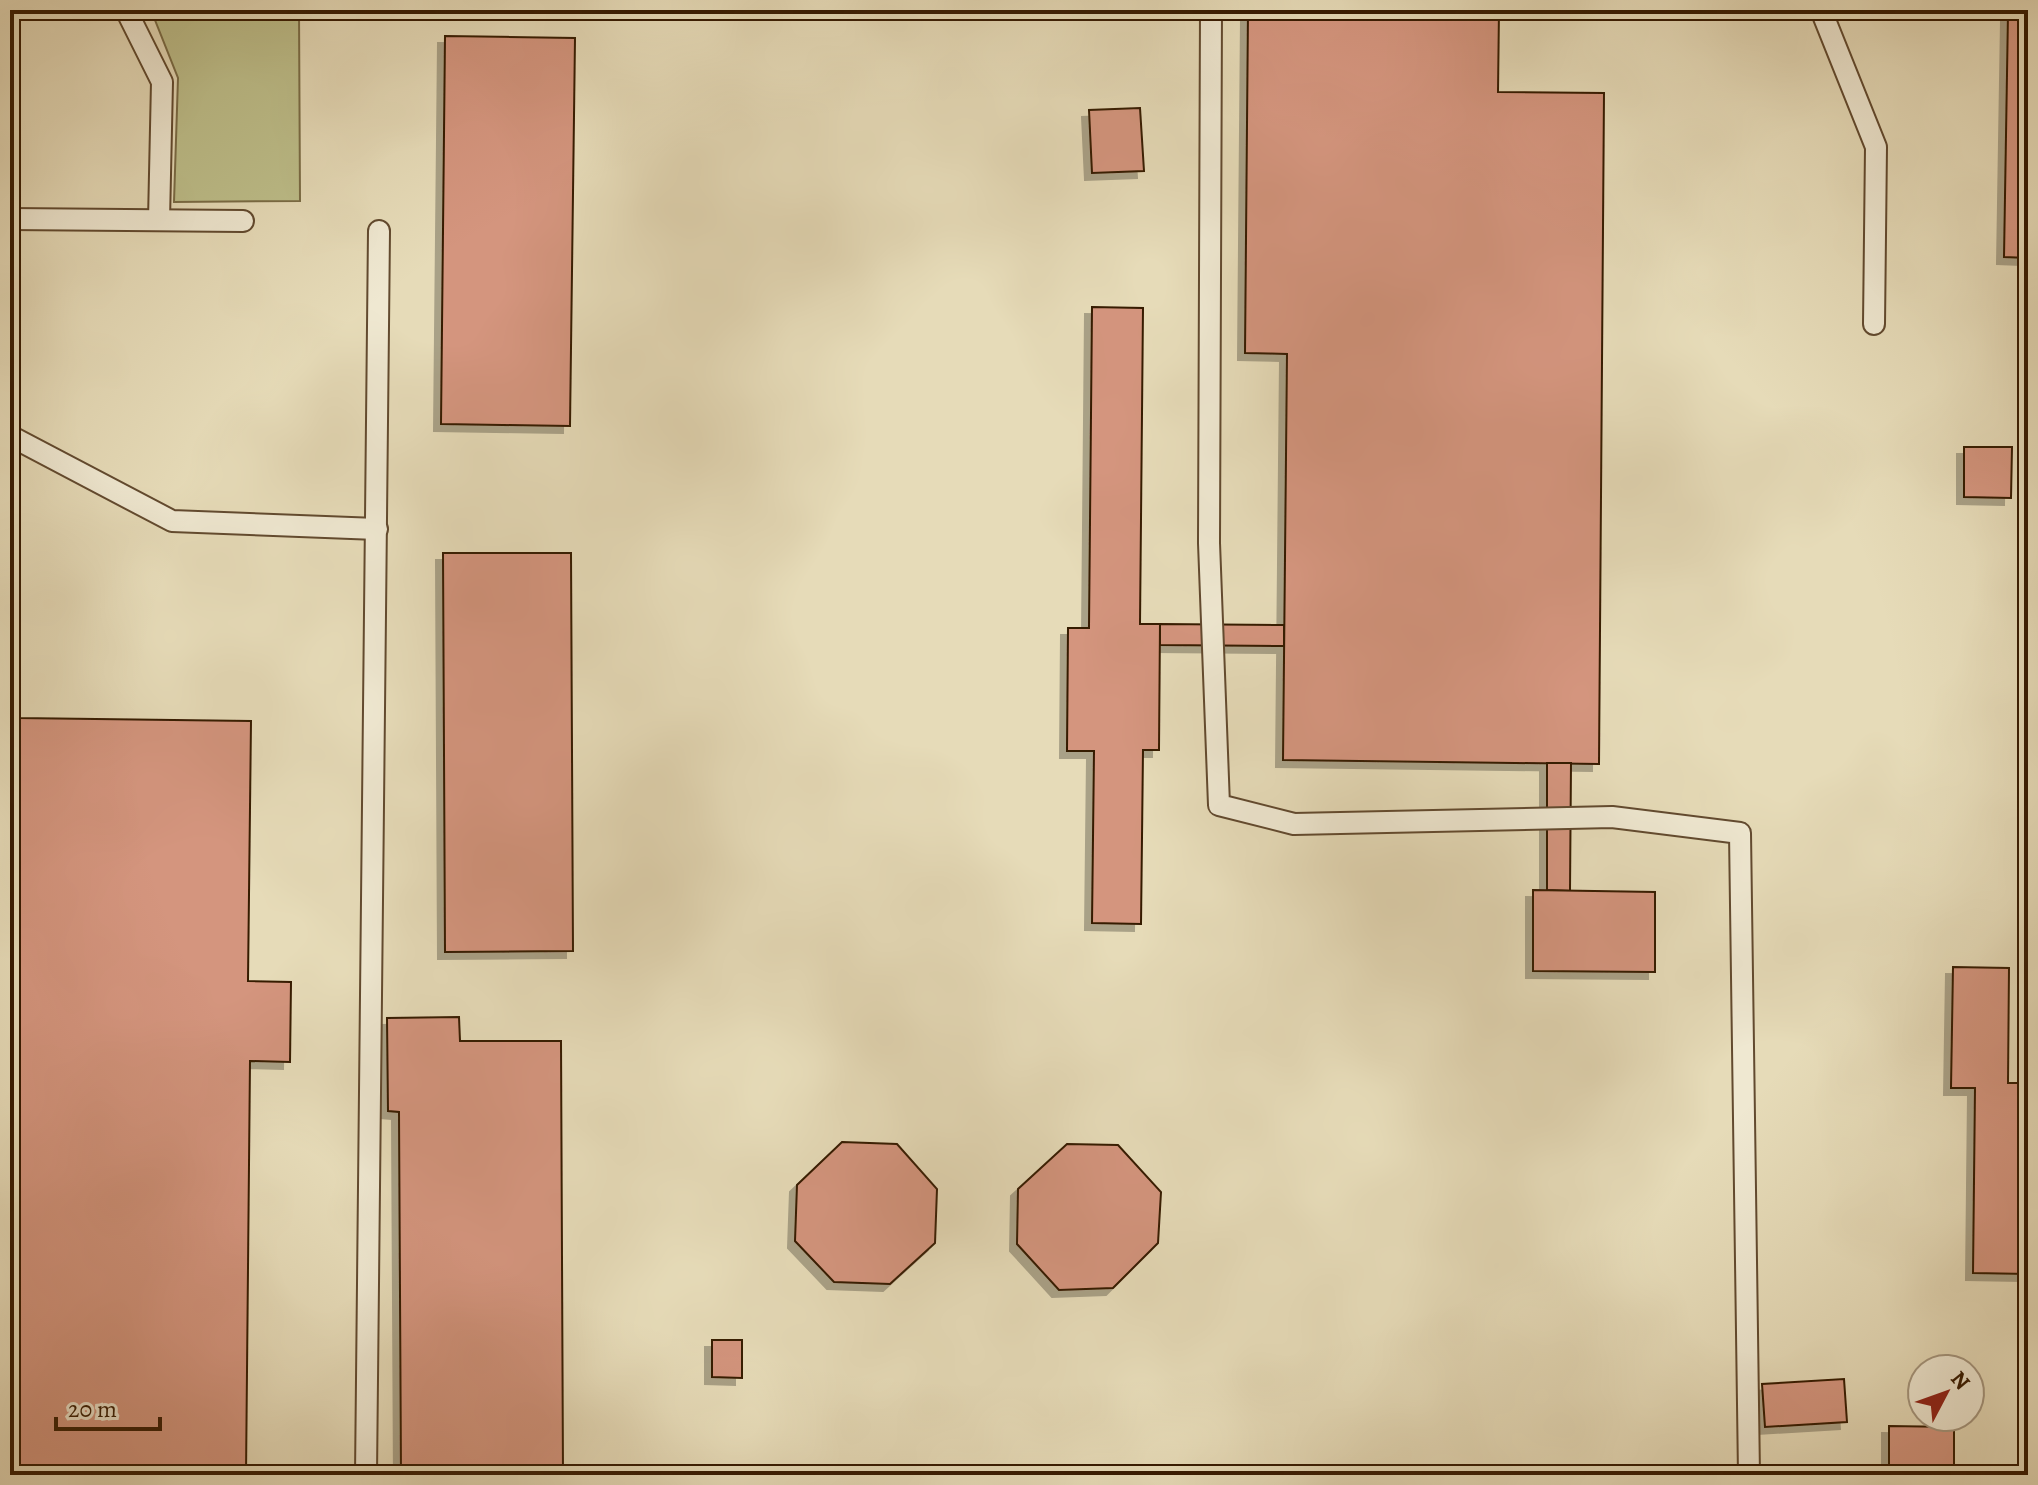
<svg xmlns="http://www.w3.org/2000/svg" width="2038" height="1485" viewBox="0 0 2038 1485" font-family="Alegreya,serif">
<style>
.green{fill:#bdbe8a;stroke:#7a6c46;stroke-width:2}
.building{fill:#d4957e;stroke:#361a01;stroke-width:2;filter:url(#shadow)}
.lines{fill:none;stroke-linecap:round;stroke-linejoin:round}
.service-casing{stroke:#624a2f;stroke-width:24}
.service{stroke:#efe8d1;stroke-width:20}
</style>
<defs>
<filter id="shadow"><feDropShadow dx="-7" dy="7" stdDeviation="0" flood-color="#0004"/></filter>
</defs>
<rect width="100%" height="100%" fill="#e6dbb8"/>
<filter id="stains"><feTurbulence type="fractalNoise" baseFrequency=".0025" numOctaves="4"/><feColorMatrix values="0 0 0 0 .2 0 0 0 0 .09 0 0 0 0 .02 0 0 0 .5 -.17"/></filter>
<radialGradient id="worn" r=".72"><stop offset=".6" stop-color="#630" stop-opacity="0"/><stop offset="1" stop-color="#630" stop-opacity=".3"/></radialGradient>
<polygon class="green" points="151,10 299,10 300,201 174,202 178,78"/>
<g class="building">
<polygon points="1248,10 1499,10 1498,92 1604,93 1599,764 1283,760 1287,354 1245,353"/>
<polygon points="2008,13 2028,13 2028,258 2004,257"/>
<polygon points="445,36 575,38 570,426 441,424"/>
<polygon points="1140,108 1144,171 1092,173 1089,110"/>
<polygon points="1092,307 1143,308 1140,624 1160,624 1159,750 1143,750 1141,924 1092,923 1094,751 1067,751 1068,628 1089,628"/>
<polygon points="1964,447 2012,447 2011,498 1964,497"/>
<polygon points="443,553 571,553 573,951 445,952"/>
<polygon points="1160,624 1284,625 1284,646 1160,645"/>
<polygon points="10,661 19,661 18,718 251,721 248,981 291,982 290,1062 250,1061 246,1475 10,1475"/>
<polygon points="1547,763 1571,763 1570,891 1547,890"/>
<polygon points="1533,890 1655,892 1655,972 1533,971"/>
<polygon points="1953,967 2009,968 2008,1083 2028,1083 2028,1274 1973,1273 1975,1088 1951,1088"/>
<polygon points="459,1017 460,1041 561,1041 563,1475 401,1475 399,1112 388,1111 387,1018"/>
<polygon points="842,1142 897,1144 937,1189 935,1243 890,1284 834,1282 795,1241 797,1185"/>
<polygon points="1067,1144 1118,1145 1161,1192 1158,1243 1113,1288 1059,1290 1017,1244 1018,1189"/>
<polygon points="712,1340 742,1340 742,1378 712,1377"/>
<polygon points="1844,1379 1847,1422 1765,1427 1762,1384"/>
<polygon points="1889,1426 1954,1427 1954,1475 1889,1475"/>
</g>
<g class="lines">
<g class="service-casing">
<g id="service">
<polyline points="126,10 162,82 159,220"/>
<polyline points="1211,10 1209,543 1219,805 1294,824 1612,817 1740,833 1749,1475"/>
<polyline points="1821,10 1876,147 1874,324"/>
<polyline points="10,219 243,221"/>
<polyline points="10,441 16,439 172,521 377,529"/>
<polyline points="366,1475 379,231"/>
</g>
</g>
<use href="#service" class="service"/>
</g>
<rect width="2038" height="1485" fill="none" stroke="#e6dbb8" stroke-width="40"/>
<rect x="12" y="12" width="2014" height="1461" fill="none" stroke="#361a01" stroke-width="4"/>
<rect x="20" y="20" width="1998" height="1445" fill="none" stroke="#361a01" stroke-width="2"/>
<g transform="translate(1946 1393) rotate(49)"><circle r="38" fill="#efe8d1" stroke="#a5967e" stroke-width="2"/>
<path d="M0-6L14 30L0 20L-14 30Z" fill="#8f2418"/>
<text y="-12" font-size="22" font-weight="bold" text-anchor="middle" fill="#361a01">N</text>
</g>
<path d="M56 1417v12h104v-12" fill="none" stroke="#361a01" stroke-width="4"/>
<text x="68" y="1417" font-size="24" fill="#361a01" stroke="#efe8d1" stroke-width="6" paint-order="stroke">20 m</text>
<rect width="100%" height="100%" filter="url(#stains)"/>
<rect width="100%" height="100%" fill="url(#worn)"/>
</svg>
